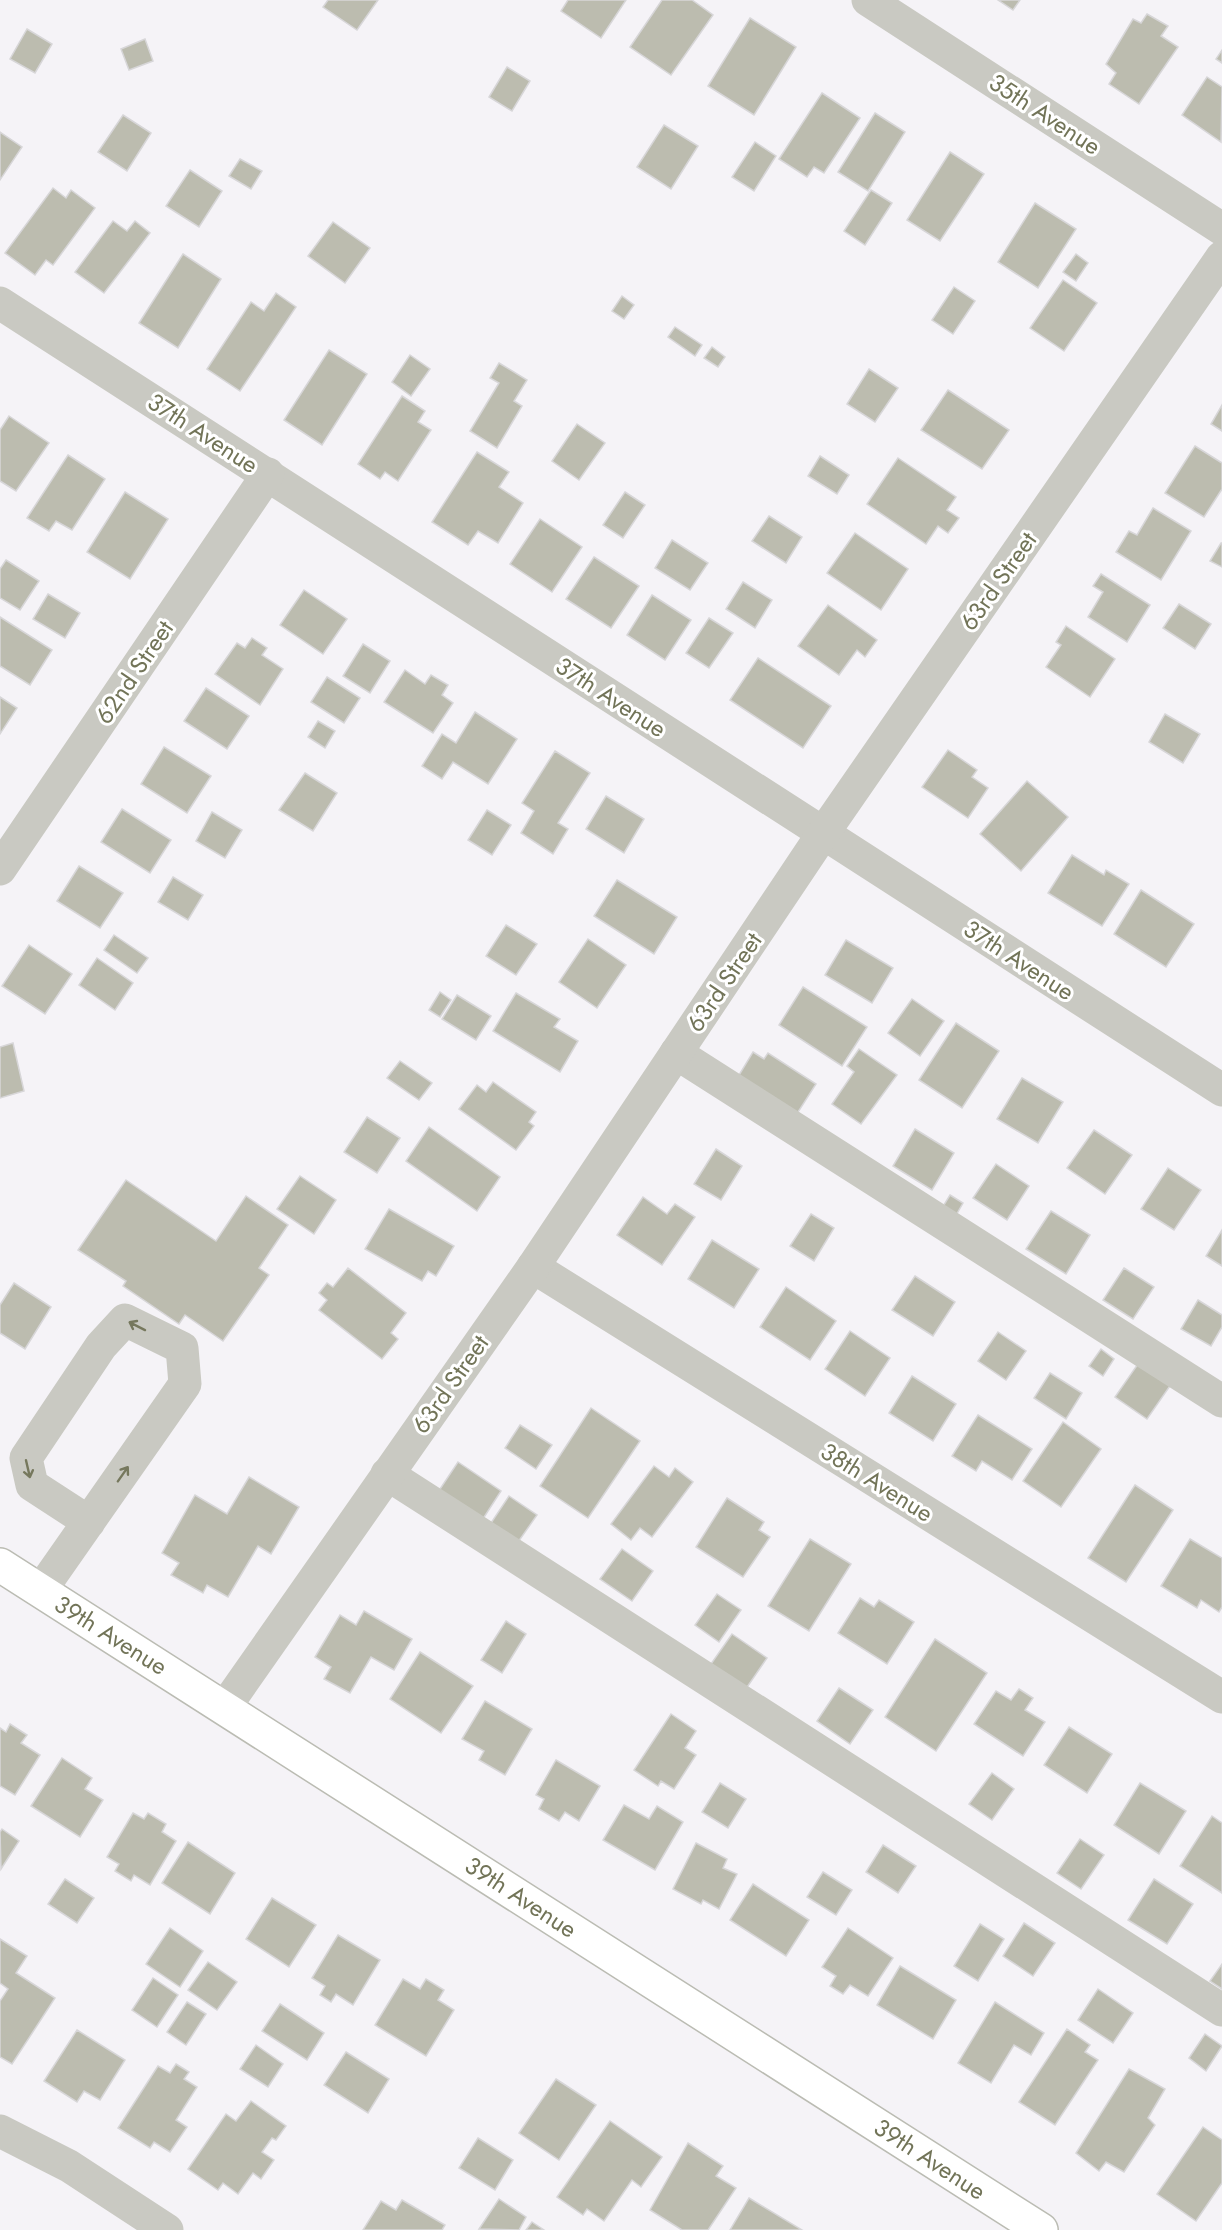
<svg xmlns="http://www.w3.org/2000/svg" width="1222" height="2230" viewBox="0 0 1222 2230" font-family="Jost,sans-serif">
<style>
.building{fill:#bcbcaf;stroke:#d7d6d8;stroke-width:1.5}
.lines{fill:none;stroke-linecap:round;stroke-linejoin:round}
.major-casing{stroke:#bbbcb3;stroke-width:36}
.minor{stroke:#c9c9c2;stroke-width:33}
.major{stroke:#fff;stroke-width:33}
.oneway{stroke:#76785d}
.labels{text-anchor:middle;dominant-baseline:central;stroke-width:6;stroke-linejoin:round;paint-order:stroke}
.street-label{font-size:24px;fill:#727458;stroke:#fff}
</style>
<rect width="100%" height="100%" fill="#f5f3f7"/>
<g class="building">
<polygon points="328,0 378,0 357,30 323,7"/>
<polygon points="568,0 626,0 601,38 561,11"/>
<polygon points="662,0 692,0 713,15 671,75 630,47"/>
<polygon points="998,0 1020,0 1013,10"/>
<polygon points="1147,14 1168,26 1161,36 1178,47 1139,104 1109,84 1116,73 1106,64 1133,19 1141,23"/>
<polygon points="750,18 796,47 754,115 708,86"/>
<polygon points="27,29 52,44 35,73 10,59"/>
<polygon points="145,39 153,61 129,70 121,49"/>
<polygon points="1222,50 1222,63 1216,59"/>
<polygon points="507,67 530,81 512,111 489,97"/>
<polygon points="1207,77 1222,87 1221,142 1182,115"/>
<polygon points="822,93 860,118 824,173 814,167 807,177 779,159"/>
<polygon points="875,113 905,132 868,191 838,172"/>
<polygon points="123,115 151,133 127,171 98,152"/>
<polygon points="664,125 698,146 671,189 637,167"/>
<polygon points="0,132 22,147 0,180"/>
<polygon points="755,142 776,156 754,191 732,177"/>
<polygon points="950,152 984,174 940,241 907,220"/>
<polygon points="240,159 262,171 251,189 229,176"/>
<polygon points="190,170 222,191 199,227 166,206"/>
<polygon points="53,188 66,198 71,190 95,208 53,265 46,260 35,275 5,253"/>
<polygon points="871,190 892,203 865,245 844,231"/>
<polygon points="1035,203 1076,229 1038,288 998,262"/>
<polygon points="113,221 127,231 135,221 150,233 104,293 75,272"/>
<polygon points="333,222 370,248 345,283 308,256"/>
<polygon points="183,254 221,279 178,348 139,323"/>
<polygon points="1076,254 1088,263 1076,281 1063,272"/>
<polygon points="1063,280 1097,303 1064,351 1030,328"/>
<polygon points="954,287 975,301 953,334 932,320"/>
<polygon points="276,293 296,307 240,391 207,369 251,302 264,311"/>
<polygon points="622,296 634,305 624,319 612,311"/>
<polygon points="675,327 702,345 695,356 668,337"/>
<polygon points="712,347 725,357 718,367 704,358"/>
<polygon points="329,350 367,374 322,445 284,420"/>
<polygon points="410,355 430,369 411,396 392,382"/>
<polygon points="499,363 527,380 514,401 522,406 497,448 470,431 499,383 490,378"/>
<polygon points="869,369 898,388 875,422 847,404"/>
<polygon points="948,390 1009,430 982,469 921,430"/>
<polygon points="402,396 425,411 418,422 431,430 398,481 385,472 380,479 358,464"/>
<polygon points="1222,405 1222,431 1211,424"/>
<polygon points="9,416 49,443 16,491 0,481 0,430"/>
<polygon points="577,424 605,443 579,480 552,461"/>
<polygon points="1195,446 1222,463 1222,489 1204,517 1165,493"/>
<polygon points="477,452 509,472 499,487 523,503 498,543 478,531 468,545 432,522"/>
<polygon points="68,455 105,479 72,530 56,521 49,531 27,518"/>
<polygon points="820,456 849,475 837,494 808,476"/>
<polygon points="898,458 956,497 947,510 959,518 948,533 938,526 926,544 867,504"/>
<polygon points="125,492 168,519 130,579 87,552"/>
<polygon points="625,492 645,505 623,538 603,525"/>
<polygon points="1153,508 1191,531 1161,580 1116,552 1129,531 1137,535"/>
<polygon points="769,516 802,537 786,563 752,541"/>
<polygon points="540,519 582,547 552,592 510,564"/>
<polygon points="855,533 908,569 881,610 827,573"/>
<polygon points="672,540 708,563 690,590 655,568"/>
<polygon points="1221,543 1222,543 1222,567 1210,561"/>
<polygon points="594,557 639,586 611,628 566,599"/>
<polygon points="6,560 39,581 20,610 0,598 0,569"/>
<polygon points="1101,574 1150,605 1127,642 1088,617 1103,592 1093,586"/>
<polygon points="743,582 772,600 755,628 726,609"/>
<polygon points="304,590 347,619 323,654 280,625"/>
<polygon points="48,594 80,613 65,638 33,619"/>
<polygon points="652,595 691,620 665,660 627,635"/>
<polygon points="1179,604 1211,624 1195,649 1163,628"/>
<polygon points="828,605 877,640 865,657 857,650 839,675 798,646"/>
<polygon points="0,617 52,650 30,685 0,666"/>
<polygon points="709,618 733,633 709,668 686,653"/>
<polygon points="1066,626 1115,659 1090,697 1046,667 1061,645 1056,642"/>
<polygon points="252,638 267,648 262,655 283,669 260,705 215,674 237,643 245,648"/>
<polygon points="363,644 390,661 370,693 343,676"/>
<polygon points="758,658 831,706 803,748 730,700"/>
<polygon points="405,670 425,684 431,675 448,685 442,695 453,703 433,733 384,702"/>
<polygon points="327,677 360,698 344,723 311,702"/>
<polygon points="206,688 249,716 227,749 184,721"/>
<polygon points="0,697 17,708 0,734"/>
<polygon points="475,712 517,739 488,784 453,762 442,779 422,766 442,734 456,743"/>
<polygon points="1165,714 1200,734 1183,763 1149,742"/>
<polygon points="318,721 335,731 325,748 308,737"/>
<polygon points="164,747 211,776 187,813 141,784"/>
<polygon points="948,750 977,770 972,777 988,788 968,818 922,787"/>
<polygon points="555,751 590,773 558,823 568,829 553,854 521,833 534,811 522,803"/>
<polygon points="305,773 337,793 313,831 279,810"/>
<polygon points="1027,781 1068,817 1021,871 980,834"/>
<polygon points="606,796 644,819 624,853 586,829"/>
<polygon points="122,809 171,840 150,873 101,842"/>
<polygon points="487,810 511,825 492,855 468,840"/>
<polygon points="212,812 242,830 225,858 196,841"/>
<polygon points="1072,855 1104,875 1106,870 1129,884 1102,926 1048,893"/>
<polygon points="79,866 123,893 100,928 57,901"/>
<polygon points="173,877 203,895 188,920 158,902"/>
<polygon points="617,880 677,917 654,954 594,916"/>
<polygon points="1141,890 1194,924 1166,967 1114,934"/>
<polygon points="506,925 537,944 516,975 486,956"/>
<polygon points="114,935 148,958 137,973 104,950"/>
<polygon points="588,939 626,965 597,1008 559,982"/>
<polygon points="846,940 893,968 872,1003 825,975"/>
<polygon points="29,945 72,974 45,1014 2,986"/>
<polygon points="97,958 133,983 115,1010 79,985"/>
<polygon points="803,987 867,1027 842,1066 779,1025"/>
<polygon points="440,992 451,1000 440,1017 429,1010"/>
<polygon points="516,993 560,1019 554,1027 578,1041 560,1072 493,1031"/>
<polygon points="457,995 491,1016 476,1040 442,1019"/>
<polygon points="912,999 944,1021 920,1056 888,1033"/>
<polygon points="956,1023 999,1051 962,1108 919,1080"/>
<polygon points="13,1043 24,1091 0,1098 0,1047"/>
<polygon points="859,1049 897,1075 861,1124 832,1104 854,1072 847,1066"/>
<polygon points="753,1052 764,1059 768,1053 816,1084 793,1120 739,1075"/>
<polygon points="400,1061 432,1083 419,1100 387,1078"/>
<polygon points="1022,1078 1063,1102 1038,1143 997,1119"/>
<polygon points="493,1082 536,1112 529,1122 534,1126 516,1150 459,1109 477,1085 486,1092"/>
<polygon points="367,1117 400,1138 377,1173 344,1152"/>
<polygon points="429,1127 500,1177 477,1211 406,1161"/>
<polygon points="915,1129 954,1153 932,1190 893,1166"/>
<polygon points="1094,1130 1132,1155 1105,1194 1067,1168"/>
<polygon points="716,1149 742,1166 721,1200 694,1184"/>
<polygon points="996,1164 1029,1186 1007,1220 973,1198"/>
<polygon points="1168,1168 1201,1190 1174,1230 1141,1209"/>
<polygon points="300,1176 336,1200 314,1234 277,1209"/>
<polygon points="126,1180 216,1241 246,1196 288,1225 259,1268 269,1275 223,1341 185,1315 179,1324 123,1286 126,1281 78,1250"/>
<polygon points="950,1195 963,1203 955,1217 942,1208"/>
<polygon points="643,1197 667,1214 675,1204 695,1217 662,1265 617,1235"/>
<polygon points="389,1209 454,1246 436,1276 428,1271 422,1281 365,1249"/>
<polygon points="1051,1211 1090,1235 1066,1274 1026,1249"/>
<polygon points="811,1214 834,1228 814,1261 790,1246"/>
<polygon points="1222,1230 1222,1266 1206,1256"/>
<polygon points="712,1240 759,1269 734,1308 688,1279"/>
<polygon points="348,1268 406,1313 391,1333 398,1339 382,1359 319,1310 327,1300 319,1293 327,1283 333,1287"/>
<polygon points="1124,1268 1154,1287 1133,1319 1103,1300"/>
<polygon points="915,1276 955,1302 933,1336 892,1310"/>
<polygon points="14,1283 51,1307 25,1349 0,1333 0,1305"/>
<polygon points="786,1287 836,1321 810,1360 760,1327"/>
<polygon points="1198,1300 1222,1315 1222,1327 1211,1346 1181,1329"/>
<polygon points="850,1331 890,1358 865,1396 825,1369"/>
<polygon points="998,1332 1026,1351 1006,1380 978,1361"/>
<polygon points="1101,1349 1114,1359 1103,1376 1089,1366"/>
<polygon points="1140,1361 1172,1383 1147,1419 1115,1397"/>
<polygon points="1050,1373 1082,1393 1066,1419 1034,1398"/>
<polygon points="912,1376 956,1404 933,1441 889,1413"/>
<polygon points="591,1408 640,1441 588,1518 540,1486"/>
<polygon points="978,1415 1032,1449 1012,1480 982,1461 976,1471 952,1456"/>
<polygon points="1063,1422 1101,1449 1061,1507 1023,1481"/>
<polygon points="520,1425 552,1445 536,1469 505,1448"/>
<polygon points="458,1462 501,1491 479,1525 436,1495"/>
<polygon points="654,1466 669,1477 675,1468 693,1482 652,1537 640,1528 631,1540 611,1524"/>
<polygon points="249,1477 299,1507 271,1554 258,1546 228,1597 207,1585 203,1593 171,1575 179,1563 162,1553 195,1495 227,1514"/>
<polygon points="1135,1485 1173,1510 1126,1582 1088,1558"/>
<polygon points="509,1496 537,1515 516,1545 489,1526"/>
<polygon points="727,1498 764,1522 759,1530 770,1537 743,1577 696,1547"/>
<polygon points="810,1539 851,1564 809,1631 768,1606"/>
<polygon points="1190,1539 1222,1558 1222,1607 1219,1612 1201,1600 1197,1608 1161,1586"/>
<polygon points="622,1549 653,1571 632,1601 600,1579"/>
<polygon points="717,1594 741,1610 719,1642 695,1625"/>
<polygon points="860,1598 874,1607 879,1600 914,1622 887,1664 838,1633"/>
<polygon points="364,1611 412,1639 394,1670 371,1657 350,1693 324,1679 331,1667 315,1657 340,1615 356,1625"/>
<polygon points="506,1621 526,1634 502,1673 481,1660"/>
<polygon points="732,1634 767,1658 741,1696 706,1671"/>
<polygon points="935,1639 987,1673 936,1751 885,1717"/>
<polygon points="420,1652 473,1686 441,1733 390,1699"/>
<polygon points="839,1688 873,1710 850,1744 817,1721"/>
<polygon points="1019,1689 1033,1698 1025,1710 1045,1722 1023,1756 974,1724 996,1691 1011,1700"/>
<polygon points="485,1701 532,1729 505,1775 479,1760 484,1751 462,1739"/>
<polygon points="671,1714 696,1731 685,1748 696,1755 674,1789 661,1781 658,1786 634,1770"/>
<polygon points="10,1724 27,1735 21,1743 40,1755 15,1795 0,1786 0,1728 6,1732"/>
<polygon points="1069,1727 1112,1754 1087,1793 1044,1765"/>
<polygon points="62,1758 92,1778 85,1789 103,1800 80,1837 31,1806"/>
<polygon points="556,1760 600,1786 579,1821 565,1812 559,1821 539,1809 544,1799 536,1795"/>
<polygon points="992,1773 1014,1789 992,1820 969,1804"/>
<polygon points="720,1783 746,1799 728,1828 702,1812"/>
<polygon points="1140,1783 1186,1811 1159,1854 1114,1825"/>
<polygon points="624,1805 649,1819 657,1806 683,1822 655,1870 603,1840"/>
<polygon points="133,1813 144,1819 148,1813 166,1824 162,1832 176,1841 150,1885 134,1875 131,1881 115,1871 119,1864 107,1857"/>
<polygon points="1212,1816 1222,1823 1222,1893 1180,1866"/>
<polygon points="2,1829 19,1841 1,1869 0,1832"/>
<polygon points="1080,1839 1104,1855 1081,1889 1057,1873"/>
<polygon points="188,1842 235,1873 210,1914 162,1883"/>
<polygon points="696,1843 727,1859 723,1868 737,1874 719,1909 703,1900 701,1904 673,1889"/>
<polygon points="883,1845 916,1866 898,1893 866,1872"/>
<polygon points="823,1872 852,1890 836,1915 807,1897"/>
<polygon points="65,1879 94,1898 77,1923 48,1904"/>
<polygon points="1154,1879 1193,1904 1167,1944 1128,1920"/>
<polygon points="753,1884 809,1920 786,1956 730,1920"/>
<polygon points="272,1898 316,1925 289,1967 246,1939"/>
<polygon points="1024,1923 1055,1943 1033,1976 1003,1956"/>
<polygon points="980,1924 1004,1939 978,1981 954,1966"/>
<polygon points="170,1928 203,1951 180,1987 146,1964"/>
<polygon points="848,1928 893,1958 868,1996 850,1985 843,1994 830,1986 836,1976 822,1967"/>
<polygon points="338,1935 380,1960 353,2005 336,1994 331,2002 320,1995 325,1986 312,1978"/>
<polygon points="0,1939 27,1956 16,1973 55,1998 12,2064 0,2057 0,2001 8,1989 0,1983"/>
<polygon points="208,1962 237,1982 217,2010 188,1990"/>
<polygon points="1222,1964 1222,1989 1210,1981"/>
<polygon points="900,1966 956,2000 933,2039 877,2005"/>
<polygon points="153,1978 178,1995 157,2027 132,2010"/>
<polygon points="403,1979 420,1989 426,1979 444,1990 438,2000 454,2010 426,2056 375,2025"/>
<polygon points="1098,1989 1133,2013 1113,2043 1078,2020"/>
<polygon points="187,2002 206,2014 186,2045 167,2032"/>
<polygon points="995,2002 1044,2033 1031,2055 1014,2045 991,2083 958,2063"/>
<polygon points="280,2004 324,2033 307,2060 262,2031"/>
<polygon points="1067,2029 1090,2045 1085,2052 1098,2060 1055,2125 1019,2102"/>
<polygon points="77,2030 125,2060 100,2100 84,2091 77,2102 44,2081"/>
<polygon points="1205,2034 1222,2046 1206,2071 1189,2058"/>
<polygon points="256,2045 283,2064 268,2087 240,2069"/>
<polygon points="346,2052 389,2079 368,2113 324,2085"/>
<polygon points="176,2064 189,2072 184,2079 197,2087 176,2120 187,2127 170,2152 154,2142 150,2148 118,2128 158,2066 170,2073"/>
<polygon points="1129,2069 1165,2089 1148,2118 1155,2125 1124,2172 1106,2162 1099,2171 1076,2153"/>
<polygon points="556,2079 596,2105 559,2160 519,2133"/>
<polygon points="251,2101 286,2126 276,2140 272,2138 262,2152 274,2160 261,2179 253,2173 238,2194 223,2183 218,2190 188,2169 226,2114 236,2121"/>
<polygon points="610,2121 662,2157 641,2187 632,2180 604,2221 587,2209 583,2215 557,2197"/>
<polygon points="1203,2127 1222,2140 1222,2183 1196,2221 1157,2194"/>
<polygon points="478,2138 513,2160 495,2190 459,2168"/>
<polygon points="688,2143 723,2166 716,2176 736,2188 708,2230 682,2230 650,2210"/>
<polygon points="749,2198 802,2230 730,2230"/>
<polygon points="499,2199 526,2217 519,2230 479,2229"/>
<polygon points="402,2200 445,2225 442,2230 363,2230 381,2201 396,2210"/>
<polygon points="532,2222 544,2230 526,2230"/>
</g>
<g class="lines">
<g class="major-casing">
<polyline id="major" points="0,1565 1041,2230"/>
</g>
<g class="minor">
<polyline points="868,0 1222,229"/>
<polyline points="0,303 1222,1090"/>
<polyline points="0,869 268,474"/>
<polyline points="676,1053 1222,1401"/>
<polyline points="533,1267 1222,1697"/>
<polyline points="387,1474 1222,2010"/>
<polyline points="41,1590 185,1384 182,1348 125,1320 101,1346 26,1458 32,1485 89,1522"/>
<polyline points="225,1707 533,1267 822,835 1222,257"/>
<polyline points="0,2131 69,2166 167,2230"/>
</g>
<use href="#major" class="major"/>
</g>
<defs><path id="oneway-shaft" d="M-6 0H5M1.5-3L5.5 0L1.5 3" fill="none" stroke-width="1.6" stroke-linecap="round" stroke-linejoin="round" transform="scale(1.5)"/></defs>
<g class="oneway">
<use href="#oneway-shaft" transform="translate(137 1326) rotate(-153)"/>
<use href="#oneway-shaft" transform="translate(28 1469) rotate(77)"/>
<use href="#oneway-shaft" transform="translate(123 1474) rotate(-55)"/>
</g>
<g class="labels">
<g class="street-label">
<text transform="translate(1045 114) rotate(33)">35th Avenue</text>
<text transform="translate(203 433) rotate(33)">37th Avenue</text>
<text transform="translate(998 581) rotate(-55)">63rd Street</text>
<text transform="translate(134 672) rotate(-56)">62nd Street</text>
<text transform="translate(611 697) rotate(33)">37th Avenue</text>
<text transform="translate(1019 960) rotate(33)">37th Avenue</text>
<text transform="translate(724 982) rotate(-56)">63rd Street</text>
<text transform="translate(450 1384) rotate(-55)">63rd Street</text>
<text transform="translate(877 1482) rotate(32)">38th Avenue</text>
<text transform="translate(111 1635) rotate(32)">39th Avenue</text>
<text transform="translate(521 1897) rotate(33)">39th Avenue</text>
<text transform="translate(930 2159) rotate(33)">39th Avenue</text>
</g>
</g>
</svg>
